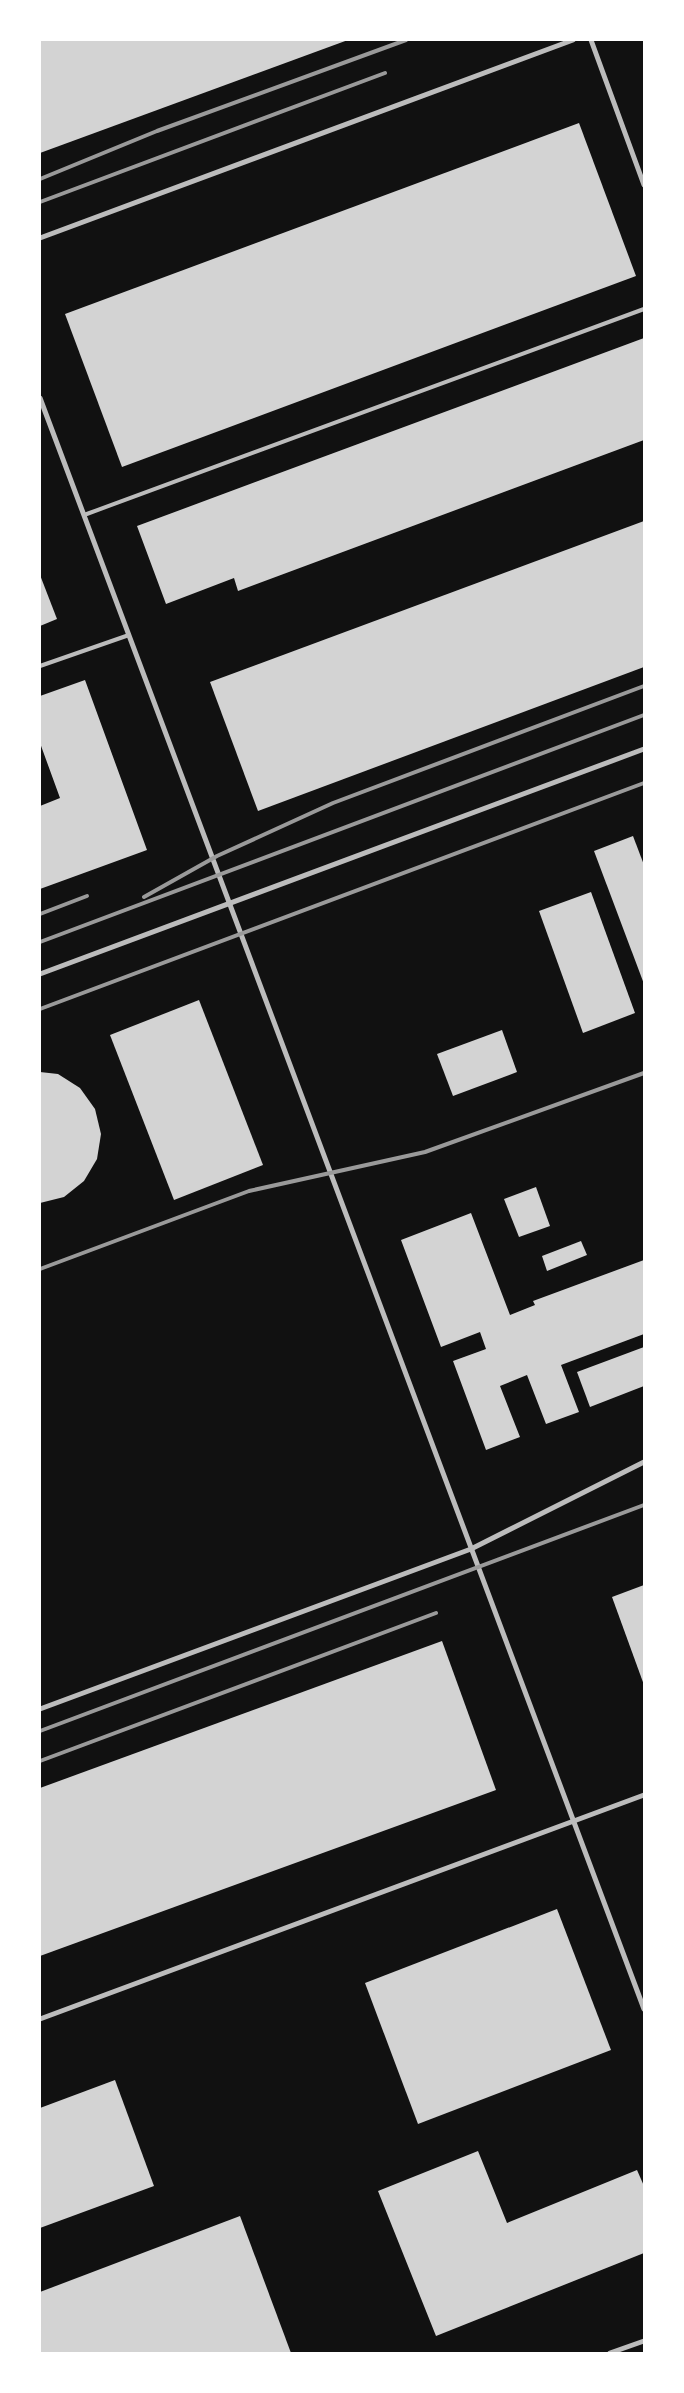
<svg xmlns="http://www.w3.org/2000/svg" width="684" height="2393" viewBox="0 0 684 2393" font-family="'Alegreya Sans',sans-serif">
<style>
.building{fill:#d3d3d3}
.lines{fill:none;stroke-linecap:round;stroke-linejoin:round}
.service{stroke:#bcbcbc;stroke-width:4}
.minor{stroke:#bcbcbc;stroke-width:5}
.rail{stroke:#9a9a9a;stroke-width:4}
</style>
<rect width="100%" height="100%" fill="#111"/>
<g class="building">
<polygon points="40,40 348,40 40,153"/>
<polygon points="579,123 636,276 122,467 65,314"/>
<polygon points="644,338 644,440 238,591 234,578 166,604 137,526"/>
<polygon points="644,521 644,667 258,811 210,682"/>
<polygon points="40,575 57,619 40,626"/>
<polygon points="85,680 147,850 40,889 40,806 60,798 40,743 40,696"/>
<polygon points="633,836 644,865 644,984 594,851"/>
<polygon points="591,892 635,1013 583,1033 539,911"/>
<polygon points="199,1000 263,1165 174,1200 110,1035"/>
<polygon points="502,1030 517,1072 453,1096 437,1054"/>
<polygon points="40,1072 58,1074 80,1088 95,1109 101,1134 97,1159 84,1181 64,1197 40,1203"/>
<polygon points="536,1187 550,1226 519,1237 504,1199"/>
<polygon points="471,1213 510,1315 535,1305 533,1301 644,1260 644,1334 561,1365 579,1412 546,1424 527,1375 500,1386 520,1437 486,1450 453,1361 486,1349 480,1332 441,1347 401,1240"/>
<polygon points="581,1241 587,1255 547,1271 542,1256"/>
<polygon points="644,1347 644,1386 590,1407 577,1372"/>
<polygon points="644,1585 644,1685 612,1597"/>
<polygon points="442,1641 496,1790 40,1956 40,1788"/>
<polygon points="557,1909 611,2050 418,2124 365,1983"/>
<polygon points="115,2080 154,2186 40,2228 40,2108"/>
<polygon points="478,2151 507,2223 637,2170 644,2186 644,2253 436,2336 378,2191"/>
<polygon points="240,2216 291,2353 40,2353 40,2292"/>
</g>
<g class="lines">
<g class="service">
<polyline points="84,515 644,309"/>
<polyline points="40,666 129,635"/>
</g>
<g class="minor">
<polyline points="591,40 644,185"/>
<polyline points="40,238 573,40"/>
<polyline points="40,398 644,2009"/>
<polyline points="40,974 644,749"/>
<polyline points="40,1709 471,1549 644,1462"/>
<polyline points="40,2019 644,1795"/>
<polyline points="610,2353 644,2341"/>
</g>
<g class="rail">
<polyline points="40,179 157,131 406,40"/>
<polyline points="40,202 385,73"/>
<polyline points="144,897 217,856 333,803 644,686"/>
<polyline points="40,914 87,896"/>
<polyline points="40,942 644,715"/>
<polyline points="40,1009 644,783"/>
<polyline points="40,1269 249,1191 425,1152 644,1073"/>
<polyline points="40,1731 644,1505"/>
<polyline points="40,1761 436,1613"/>
</g>
</g>
<rect width="684" height="2393" fill="none" stroke="#ffffff" stroke-width="82"/>
</svg>
